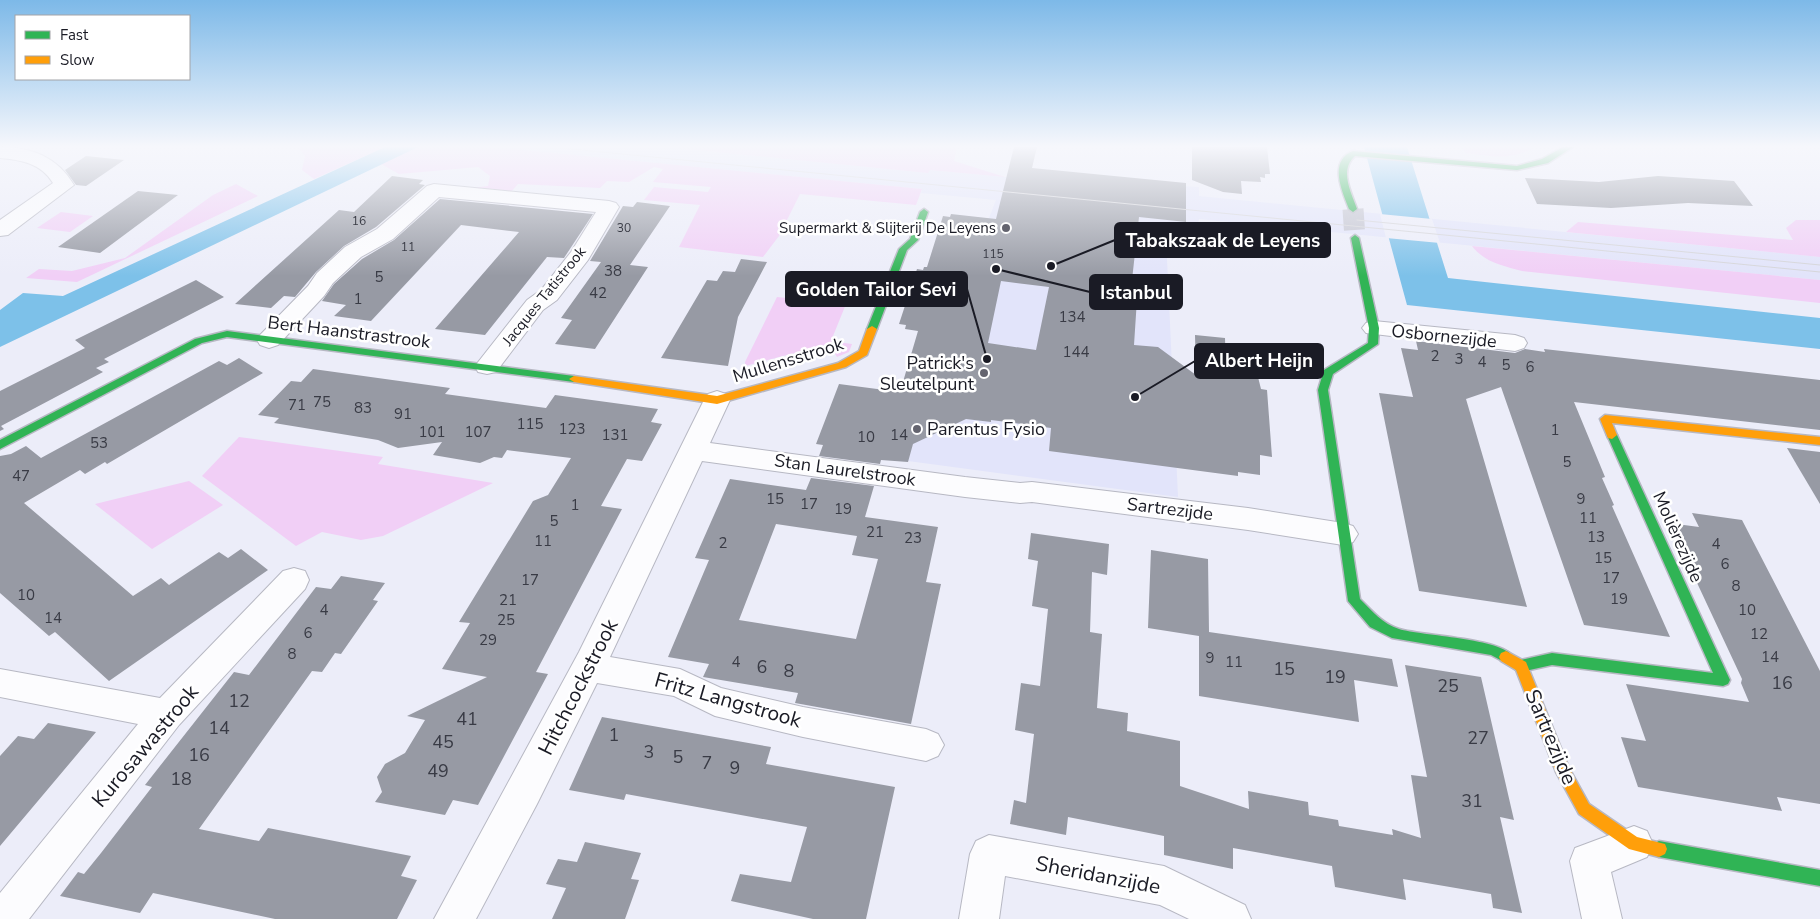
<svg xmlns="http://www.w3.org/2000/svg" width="1820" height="919" viewBox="0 0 1820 919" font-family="'Nunito Sans',sans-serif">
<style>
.built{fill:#e2e4fa}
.green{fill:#f1cff6}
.water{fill:#7dc1e9}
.pier{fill:#ecedf9}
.building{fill:#979aa4;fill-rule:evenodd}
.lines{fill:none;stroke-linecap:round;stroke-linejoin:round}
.secondary-tunnel{stroke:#c2c3cf;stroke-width:21;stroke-dasharray:21 11;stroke-linecap:butt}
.street-casing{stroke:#b7b8c3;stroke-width:2}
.fast-casing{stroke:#b7b8c3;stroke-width:3}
.slow-casing{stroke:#b7b8c3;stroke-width:3}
.street{fill:#fcfcfe;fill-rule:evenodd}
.fast{fill:#30b455;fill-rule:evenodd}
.slow{fill:#ff9f0a;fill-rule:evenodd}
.tram{stroke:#d5d5d9;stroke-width:1}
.poi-dot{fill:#64646f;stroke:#fff;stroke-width:2}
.labels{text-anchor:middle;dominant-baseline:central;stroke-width:5;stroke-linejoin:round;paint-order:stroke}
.far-number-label{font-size:12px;fill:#393b45}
.far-poi-label{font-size:15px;fill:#1a1b25;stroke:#fff;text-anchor:end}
.number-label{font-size:15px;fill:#393b45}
.far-street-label{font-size:15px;fill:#1a1b25;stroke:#fff}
.street-label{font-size:18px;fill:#1a1b25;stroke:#fff}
.poi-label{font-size:18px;fill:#1a1b25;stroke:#fff;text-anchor:end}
.near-number-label{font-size:18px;fill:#393b45}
.near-street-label{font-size:21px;fill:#1a1b25;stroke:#fff}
.leader{fill:none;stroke:#1a1b25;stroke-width:2}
.callout-dot{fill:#1a1b25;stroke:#fff;stroke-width:2}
.callout{fill:#1a1b25;stroke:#1a1b25;stroke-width:2}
.callout-label{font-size:19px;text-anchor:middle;font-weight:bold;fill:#fff}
</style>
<rect width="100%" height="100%" fill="#ecedf9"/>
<polygon class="built" points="492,147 666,147 928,173 929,170 1005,177 1199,187 1199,196 1820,257 1820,280 1199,219 1198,225 1166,237 1178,497 908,461 939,347 996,200 921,193 922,189"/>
<g class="green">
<polygon points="298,147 385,147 314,179 302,170 305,156"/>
<polygon points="418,147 492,147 922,189 916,205 800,194 779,236 763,257 679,247 700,205 644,200 654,187 708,192 711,187 653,182 663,169 654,167 629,182 607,181 600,188 518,184 509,194 471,188 488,186 490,176 478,167 399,174 381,164"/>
<polygon points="666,147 957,147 954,161 1005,177 930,170 928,173"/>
<path d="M1462 147H1531L1534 148C1508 161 1493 156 1465 153Z"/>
<polygon points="236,184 258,196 77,282 26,278 39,269 72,271 125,258 213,195"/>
<polygon points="61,212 93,216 70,232 37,228"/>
<polygon points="1796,220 1820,220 1820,257 1566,232 1578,222 1793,240 1786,228"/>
<path d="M1472 246 1820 280V303L1522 271C1503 266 1484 262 1472 246Z"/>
<polygon points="777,297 846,304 831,341 852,344 849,352 837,357 829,344 745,366 745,362"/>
<polygon points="239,437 383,457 378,464 493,483 383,536 361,540 322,532 296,546 202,476"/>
<polygon points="189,481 223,505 152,549 95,504"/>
</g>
<g class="water">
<polygon points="385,147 418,147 0,347 0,310 23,293 63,296"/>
<polygon points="1364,147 1407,147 1448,278 1820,318 1820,349 1407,305"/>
</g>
<polygon class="pier" points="1380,214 1432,219 1440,243 1386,238"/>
<g class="building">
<path d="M1014 147H1037L1032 168 1186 183V222L1139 217 1130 298 1137 299 1134 345 1158 347 1196 375 1195 335 1225 338 1226 373 1258 377 1261 389 1267 390 1272 457 1260 455V475L1238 472V476L1049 451 1051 428 991 420V422L966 419 913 444 908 462 881 460 880 464 819 456 823 445 816 444 839 384 900 392 918 331 905 329 906 325 899 324 917 269 923 270 924 267H927L943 216 950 217 951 214 996 219ZM1001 281 1049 287 1036 350 988 343Z"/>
<polygon points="1192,147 1267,147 1270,174 1265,174 1265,178 1260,177 1261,182 1241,181 1242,194 1223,192 1192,180"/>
<polygon points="86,156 124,160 86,186 76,185 65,170"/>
<polygon points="392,176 423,180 419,184 425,185 376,227 344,246 316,272 295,297 284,296 271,308 235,304 339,210 354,212"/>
<polygon points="1658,176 1734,181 1753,206 1688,203 1611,208 1537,204 1525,178 1599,182"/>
<polygon points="138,191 178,195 100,253 58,247"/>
<polygon points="440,199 593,214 564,258 547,257 485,335 435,329 519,232 461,225 371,321 334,316 346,305 322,301 334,284 362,259 394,240"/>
<polygon points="637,202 670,206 630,265 648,267 595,349 555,344 572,320 561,318 601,262 590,261 623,206 633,207"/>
<polygon points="741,259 767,262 738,317 728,366 661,358 707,280 717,281 723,271 735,272"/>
<polygon points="196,280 224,297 104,359 109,362 96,368 103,372 1,426 4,429 0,431 0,391 85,348 75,340"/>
<polygon points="1416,341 1515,353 1525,349 1545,352 1544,349 1820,380 1820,430 1574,402 1605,477 1602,478 1614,505 1612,506 1670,637 1584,625 1501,387 1466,399 1527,607 1419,591 1379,393 1413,397 1401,348 1418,350"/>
<polygon points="239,358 263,373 107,464 105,462 85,474 80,470 24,503 133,596 161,578 169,585 219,552 228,558 241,549 268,570 109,681 55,632 49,636 0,593 0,456 11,454 26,446 41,458 219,361 227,365"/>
<polygon points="313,369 450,388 445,394 546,408 555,395 658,409 651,422 662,424 642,461 627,459 601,506 622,509 536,672 548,674 478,805 453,800 445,815 375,802 382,792 377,777 385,764 405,753 425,720 407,716 487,677 442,669 470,623 459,622 533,501 548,495 571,458 507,450 502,458 494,457 480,463 433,455 442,442 398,448 378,440 274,423 279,418 258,415 291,381 301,382"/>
<polygon points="1787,448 1820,452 1820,504 1798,467"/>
<path d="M811 478 874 486 865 517 938 527 926 582 941 584 911 724 795 703 798 693 703 677 709 664 668 657 709 560 695 558 730 479 806 490ZM776 524 857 536 852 555 878 559 856 639 739 620Z"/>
<polygon points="1692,513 1742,520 1820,671 1820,804 1777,797 1782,811 1638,787 1621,737 1646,741 1626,684 1749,702 1741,683 1742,679 1669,523 1699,527"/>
<polygon points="1031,533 1109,544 1107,575 1092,572 1090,632 1102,634 1097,708 1128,713 1127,731 1180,741 1180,786 1249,809 1248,791 1308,802 1309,815 1338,820 1339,826 1393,835 1392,829 1421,838 1411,775 1427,777 1405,665 1481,677 1514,820 1500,817 1522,913 1493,908 1491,894 1403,879 1406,900 1335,887 1332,866 1233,848 1233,869 1164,855 1164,836 1068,817 1066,835 1010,824 1014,800 1026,803 1034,734 1015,730 1021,683 1040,686 1048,609 1032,606 1038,561 1028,559"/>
<polygon points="1151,550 1208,559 1209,632 1392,659 1398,687 1354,680 1359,722 1199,696 1199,636 1148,628"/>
<polygon points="341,576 385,583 373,600 378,601 341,654 335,653 322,672 312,671 199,829 259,841 268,828 411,856 401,876 417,880 397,919 275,919 153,893 140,913 60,896 78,872 84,874 101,853 152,787 145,785 234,672 249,675 316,587 331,589"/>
<polygon points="602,717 771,747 766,764 895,787 866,919 813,919 731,901 740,874 791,882 807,827 626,794 624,800 569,790"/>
<polygon points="48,723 96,732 0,846 0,756 18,736 34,739"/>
<polygon points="585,842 641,853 631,879 639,880 625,919 552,919 566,888 546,884 558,859 577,862"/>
</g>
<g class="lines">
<polyline class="secondary-tunnel" points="1353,209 1355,238"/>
<g class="street-casing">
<g id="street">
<path d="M0 147C32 147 57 157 74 185L8 235 0 236V220L53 183C41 163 21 160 0 158Z"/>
<polygon points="434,184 609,201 616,203 619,207 588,260 557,300 543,310 496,372 487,374 478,372 475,366 527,300 541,290 571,252 596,212 439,197 393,239 361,257 333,283 324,296 278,345 269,348 260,345 257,340 260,335 308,286 317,273 345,247 377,229 427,186"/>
<polygon points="1374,321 1515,335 1524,338 1527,343 1524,348 1515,351 1366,333 1362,328 1366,323"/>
<polygon points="717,391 726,394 730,400 710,443 965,477 1020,483 1032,482 1248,508 1343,523 1353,526 1358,534 1353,542 1343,545 1248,530 1032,502 1020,503 965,497 702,461 610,657 680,669 721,688 803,707 926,729 938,734 944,745 938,756 926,761 803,737 715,716 674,696 597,683 537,804 476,919 434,919 579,652 704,400 708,394"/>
<polygon points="294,568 305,571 309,580 305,589 179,725 29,919 0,919 0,893 138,724 0,697 0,669 160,698 283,571"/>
<polygon points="1634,826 1647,831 1653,844 1647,857 1611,872 1622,919 1582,919 1570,861 1575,848"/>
<polygon points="989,835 1164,866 1245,905 1251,919 1189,919 1160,905 1005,876 999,919 959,919 970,854 976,841"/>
</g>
</g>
<g class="fast-casing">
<g id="fast">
<path d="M1563 147H1573L1548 163 1517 170 1355 156C1339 170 1351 192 1357 209L1353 212 1349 209C1342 191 1328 161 1353 151L1517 166 1542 159Z"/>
<polygon points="924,209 928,212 918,240 907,250 877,329 872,332 869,331 867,329 899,249 910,239 920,212"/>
<path d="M1355 235 1359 238 1379 328 1378 344 1333 374 1328 390 1360 599C1372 611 1383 624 1399 629 1421 636 1503 638 1513 657L1511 661 1506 663 1491 655 1392 638 1370 627 1348 601 1318 390 1324 370 1368 343 1369 328 1351 238Z"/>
<polygon points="227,331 574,376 579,379 574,382 227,337 202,343 0,449 0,440 195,339"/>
<polygon points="1612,431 1617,435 1730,680 1728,684 1723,686 1552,665 1521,672 1516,670 1514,666 1516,662 1521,660 1552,653 1713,673 1607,435"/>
<polygon points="1659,841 1820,870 1820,886 1659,857 1653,854 1651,849 1653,844"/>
</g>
</g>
<g class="slow-casing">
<g id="slow">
<polygon points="872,326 877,329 867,355 846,367 717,404 574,382 569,379 574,376 717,396 838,363 859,351 867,329"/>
<polygon points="1605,415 1820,437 1820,445 1612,423 1617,435 1612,439 1608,438 1600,419"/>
<polygon points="1506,651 1526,662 1569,768 1589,804 1637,837 1665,844 1667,849 1665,854 1659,857 1629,849 1579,814 1556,772 1516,670 1501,661 1499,657 1501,653"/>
</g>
</g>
<use href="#street" class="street"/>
<use href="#fast" class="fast"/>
<use href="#slow" class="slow"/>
<g class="tram">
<polyline points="551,147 1820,272"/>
<polyline points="1357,220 1820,265"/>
</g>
</g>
<linearGradient id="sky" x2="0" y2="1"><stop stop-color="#7db9e8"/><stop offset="0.53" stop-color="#f6f7fc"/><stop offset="1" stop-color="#f6f7fc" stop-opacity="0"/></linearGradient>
<rect width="1820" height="276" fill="url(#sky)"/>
<g class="poi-dot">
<circle cx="1006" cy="228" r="5"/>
<circle cx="984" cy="373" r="5"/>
<circle cx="917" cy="429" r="5"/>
</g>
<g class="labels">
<g class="far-number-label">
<text x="359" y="221">16</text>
<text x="624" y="228">30</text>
<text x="408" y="247">11</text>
<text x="993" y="254">115</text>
</g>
<g class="far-poi-label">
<text x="996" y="228">Supermarkt &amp; Slijterij De Leyens</text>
</g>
<g class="number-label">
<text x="613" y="271">38</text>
<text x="379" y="277">5</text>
<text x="598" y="293">42</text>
<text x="358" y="299">1</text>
<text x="1072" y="317">134</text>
<text x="1076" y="352">144</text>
<text x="1435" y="356">2</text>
<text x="1459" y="359">3</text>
<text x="1482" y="362">4</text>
<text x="1506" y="365">5</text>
<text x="1530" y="367">6</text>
<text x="322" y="402">75</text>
<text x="297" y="405">71</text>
<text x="363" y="408">83</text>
<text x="403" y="414">91</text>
<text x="530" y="424">115</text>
<text x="572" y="429">123</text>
<text x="1555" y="430">1</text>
<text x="432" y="432">101</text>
<text x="478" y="432">107</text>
<text x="615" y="435">131</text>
<text x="899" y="435">14</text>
<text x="866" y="437">10</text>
<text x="99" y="443">53</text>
<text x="1567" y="462">5</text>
<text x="21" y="476">47</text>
<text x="775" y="499">15</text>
<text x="1581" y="499">9</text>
<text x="809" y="504">17</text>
<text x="575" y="505">1</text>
<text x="843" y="509">19</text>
<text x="1588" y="518">11</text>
<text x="554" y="521">5</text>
<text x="875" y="532">21</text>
<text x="1596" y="537">13</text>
<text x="913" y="538">23</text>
<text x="543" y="541">11</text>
<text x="723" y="543">2</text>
<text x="1716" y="544">4</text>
<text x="1603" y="558">15</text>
<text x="1725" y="564">6</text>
<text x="1611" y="578">17</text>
<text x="530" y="580">17</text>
<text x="1736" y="586">8</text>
<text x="26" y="595">10</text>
<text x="1619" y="599">19</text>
<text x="508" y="600">21</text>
<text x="324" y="610">4</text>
<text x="1747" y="610">10</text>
<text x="53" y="618">14</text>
<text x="506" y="620">25</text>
<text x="308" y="633">6</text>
<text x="1759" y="634">12</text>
<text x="488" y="640">29</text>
<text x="292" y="654">8</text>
<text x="1770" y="657">14</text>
<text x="1210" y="658">9</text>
<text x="736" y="662">4</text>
<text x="1234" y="662">11</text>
</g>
<g class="far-street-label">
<text transform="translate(544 296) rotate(-51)">Jacques Tatistrook</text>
</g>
<g class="street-label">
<text transform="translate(349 332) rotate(7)">Bert Haanstrastrook</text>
<text transform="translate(1444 336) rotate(6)">Osbornezijde</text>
<text transform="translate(788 360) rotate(-17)">Mullensstrook</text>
<text transform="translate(845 470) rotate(8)">Stan Laurelstrook</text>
<text transform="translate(1170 509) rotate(7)">Sartrezijde</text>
<text transform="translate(1678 537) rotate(66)">Molièrezijde</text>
</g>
<g class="poi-label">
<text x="974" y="363">Patrick's<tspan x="974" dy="21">Sleutelpunt</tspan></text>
<text x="927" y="429" text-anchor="start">Parentus Fysio</text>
</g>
<g class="near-number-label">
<text x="762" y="667">6</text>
<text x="1284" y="669">15</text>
<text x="789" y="671">8</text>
<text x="1335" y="677">19</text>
<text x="1782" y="683">16</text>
<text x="1448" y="686">25</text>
<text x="239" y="701">12</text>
<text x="467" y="719">41</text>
<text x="219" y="728">14</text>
<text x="614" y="735">1</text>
<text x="1478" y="738">27</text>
<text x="443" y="742">45</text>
<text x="649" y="752">3</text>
<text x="199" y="755">16</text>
<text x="678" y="757">5</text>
<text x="707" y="763">7</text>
<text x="735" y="768">9</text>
<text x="438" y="771">49</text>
<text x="181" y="779">18</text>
<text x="1472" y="801">31</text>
</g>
<g class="near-street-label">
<text transform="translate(578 687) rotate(-63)">Hitchcockstrook</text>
<text transform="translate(728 700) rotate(16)">Fritz Langstrook</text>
<text transform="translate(1551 737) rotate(67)">Sartrezijde</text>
<text transform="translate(145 746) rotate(-50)">Kurosawastrook</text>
<text transform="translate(1098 875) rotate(11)">Sheridanzijde</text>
</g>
</g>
<path class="leader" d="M1051 266L1115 240M987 359L967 289M996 269L1090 292M1135 397L1195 361"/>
<g class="callout-dot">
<circle cx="1051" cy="266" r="5"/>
<circle cx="987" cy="359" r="5"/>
<circle cx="996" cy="269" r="5"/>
<circle cx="1135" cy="397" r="5"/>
</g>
<g class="callout">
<rect x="1115" y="223" width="215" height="34" rx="5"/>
<rect x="786" y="272" width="181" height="34" rx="5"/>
<rect x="1090" y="275" width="92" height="34" rx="5"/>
<rect x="1195" y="344" width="128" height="34" rx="5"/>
</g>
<g class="callout-label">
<text x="1223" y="247">Tabakszaak de Leyens</text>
<text x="876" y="296">Golden Tailor Sevi</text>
<text x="1136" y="299">Istanbul</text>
<text x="1259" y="367">Albert Heijn</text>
</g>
<rect x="15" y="15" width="175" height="65" fill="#ffffff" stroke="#a3a4a8"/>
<rect x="25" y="31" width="25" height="8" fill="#30b455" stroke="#a3a4a8"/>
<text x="60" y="40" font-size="15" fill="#1a1b25">Fast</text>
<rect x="25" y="56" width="25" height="8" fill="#ff9f0a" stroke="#a3a4a8"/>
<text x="60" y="65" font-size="15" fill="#1a1b25">Slow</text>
</svg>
